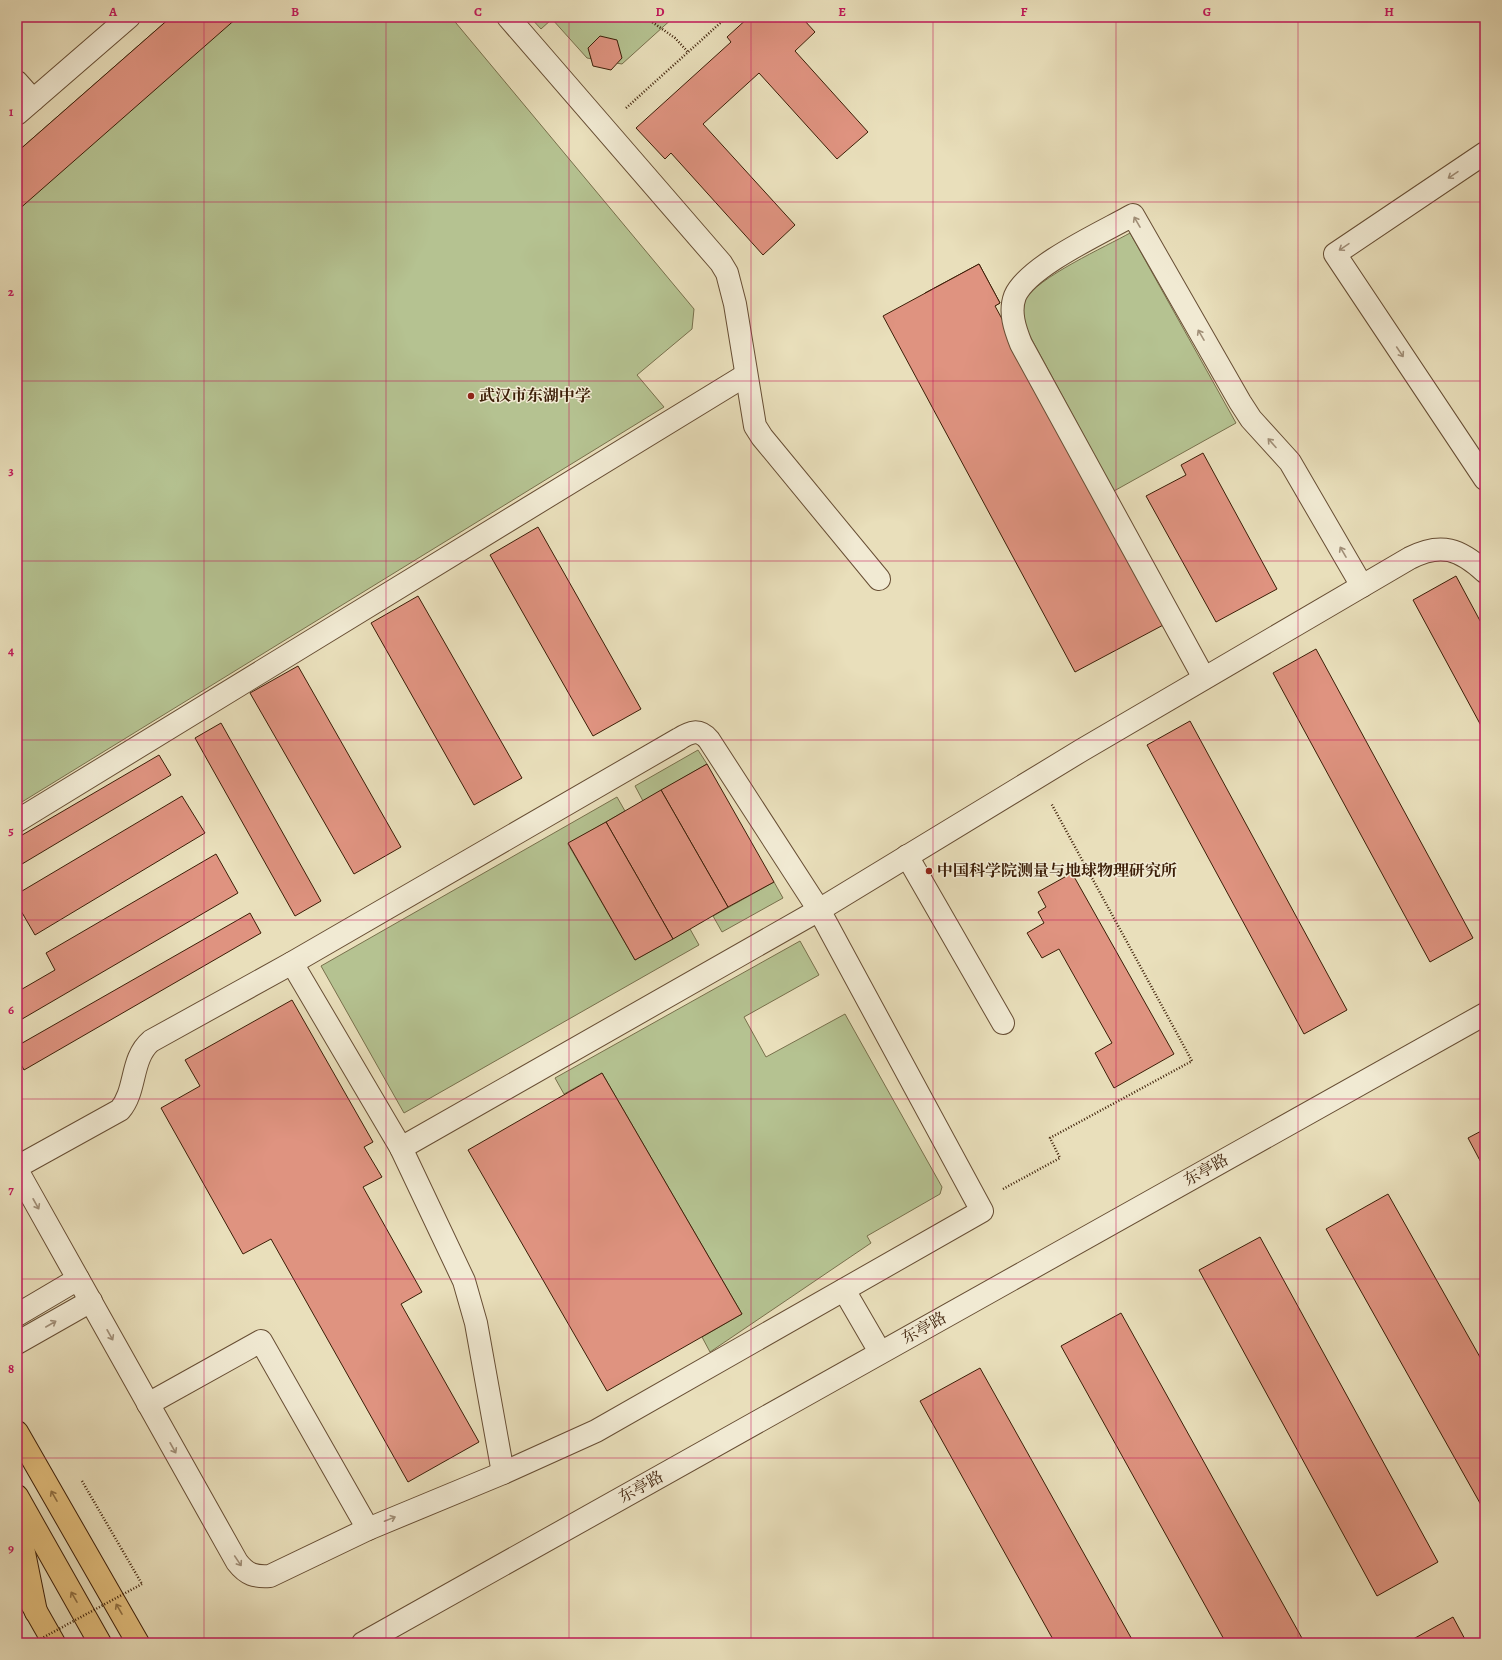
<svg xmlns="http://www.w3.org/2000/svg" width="1502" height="1660" viewBox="0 0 1502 1660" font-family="Alegreya,'Noto Serif SC',serif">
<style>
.green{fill:#b5c291;stroke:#78704c}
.building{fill:#df9380;stroke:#3c1e07}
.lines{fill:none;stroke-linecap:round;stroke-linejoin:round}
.minor-casing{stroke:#674e34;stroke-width:24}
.highway-casing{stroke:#3c1e07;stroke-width:24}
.path{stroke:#3c1e07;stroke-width:2.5;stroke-dasharray:1 2;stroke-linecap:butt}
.minor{stroke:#f1ead3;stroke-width:22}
.highway{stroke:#e4c07e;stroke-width:22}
.path-bridge{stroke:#3c1e07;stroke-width:2.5;stroke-dasharray:1 2;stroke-linecap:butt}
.oneway{stroke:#a08e77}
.oneway2{stroke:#906f42}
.grid{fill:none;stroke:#c2185b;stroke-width:1;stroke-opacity:0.55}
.poi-dot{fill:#8f2418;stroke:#f1ead3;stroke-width:1.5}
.labels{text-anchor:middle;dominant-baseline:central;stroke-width:3;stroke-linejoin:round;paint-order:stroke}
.poi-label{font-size:16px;font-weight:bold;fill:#3c1e07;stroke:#f1ead3;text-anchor:start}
.street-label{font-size:16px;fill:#3c1e07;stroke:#f1ead3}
.neatline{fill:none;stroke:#c2185b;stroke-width:1.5}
.grid-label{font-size:13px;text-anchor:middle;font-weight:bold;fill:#c2185b}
</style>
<rect width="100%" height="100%" fill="#e9dfbb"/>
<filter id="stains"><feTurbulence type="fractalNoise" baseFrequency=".005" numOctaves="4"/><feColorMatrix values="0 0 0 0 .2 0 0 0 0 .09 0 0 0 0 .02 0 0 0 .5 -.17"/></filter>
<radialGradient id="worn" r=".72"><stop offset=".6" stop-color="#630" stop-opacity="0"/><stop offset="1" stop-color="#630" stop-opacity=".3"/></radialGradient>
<g class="green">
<polygon points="171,17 451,17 694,309 692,329 637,375 664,407 17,805 17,152"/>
<polygon points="530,17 674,17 622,64 587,58 552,19 541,29"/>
<path d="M1130 233 1236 423 1114 491 1025 327C1024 319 1021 308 1025 300 1036 278 1107 246 1130 233Z"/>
<polygon points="698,750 707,764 643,801 635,786"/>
<polygon points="617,797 625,811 568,844 635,960 690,929 699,945 404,1113 321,966"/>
<polygon points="774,882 783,898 722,932 713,916"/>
<polygon points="800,941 819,975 744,1017 766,1057 845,1014 942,1187 940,1194 867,1236 871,1243 710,1352 702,1337 742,1314 602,1073 564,1094 555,1078"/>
</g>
<g class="building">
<polygon points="171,17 238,17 17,211 17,152"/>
<polygon points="749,17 807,17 804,20 815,32 795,51 868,132 837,159 759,73 703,124 795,225 763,255 671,153 665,159 636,128 731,42 727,37"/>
<polygon points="600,36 617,40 622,58 611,70 593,66 588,48"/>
<polygon points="979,264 1000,303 983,312 1055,446 1017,466 925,293"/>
<polygon points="979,264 1000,303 995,306 1167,623 1075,672 883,316"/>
<polygon points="1203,453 1277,589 1216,622 1146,496 1186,475 1181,465"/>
<polygon points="538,527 641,709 593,736 490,555"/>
<polygon points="1456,576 1485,630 1485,733 1413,600"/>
<polygon points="418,596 522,778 474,805 371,623"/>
<polygon points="1316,649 1473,938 1430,962 1273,673"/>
<polygon points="298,666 401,847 354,874 250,693"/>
<polygon points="1190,721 1347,1010 1304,1034 1147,745"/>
<polygon points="221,723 321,901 295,916 195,738"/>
<polygon points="159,755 171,775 17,867 17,838"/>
<polygon points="707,764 774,882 728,907 661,790"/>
<polygon points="661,790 728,907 673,939 606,822"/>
<polygon points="182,796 205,833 35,935 17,904 17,894"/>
<polygon points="606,822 673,939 635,960 568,843"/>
<polygon points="216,854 238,893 17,1022 17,992 55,970 46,953"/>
<polygon points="1072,873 1174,1054 1114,1088 1095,1053 1112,1043 1059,949 1042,958 1027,933 1044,923 1038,912 1046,907 1038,892"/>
<polygon points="250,913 261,933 24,1070 17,1057 17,1046"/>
<polygon points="292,1000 373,1142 364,1147 382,1177 363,1187 422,1292 401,1304 479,1442 408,1482 271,1239 243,1254 161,1108 200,1086 185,1060"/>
<polygon points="602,1073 742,1314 607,1391 468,1150"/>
<polygon points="1485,1129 1485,1170 1468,1138"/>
<polygon points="1388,1194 1485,1366 1485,1512 1326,1229"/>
<polygon points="1260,1237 1438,1562 1377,1596 1199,1270"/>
<polygon points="1121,1313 1303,1640 1297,1643 1226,1643 1061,1346"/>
<polygon points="980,1368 1134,1643 1055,1643 920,1401"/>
<polygon points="1453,1617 1467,1643 1406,1643"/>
</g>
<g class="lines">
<g class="minor-casing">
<g id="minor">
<polyline points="508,17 721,263 727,273 735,304 755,426 762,437 879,579"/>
<polyline points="17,82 33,100"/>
<polyline points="17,114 129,17"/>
<polyline points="1485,153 1335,254 1485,479"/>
<path d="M1204 678 1021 344C1015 329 1009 312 1015 296 1028 266 1103 232 1133 215L1240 402 1251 419 1290 462 1362 586"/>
<polyline points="17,821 746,375"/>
<polyline points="907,856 1003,1023"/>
<polyline points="292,963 401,1148 464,1281 476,1323 503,1473"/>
<path d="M401 1148 819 910 1082 750 1410 558C1441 542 1460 549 1485 572"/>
<path d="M17 1167 120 1110C137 1090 130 1059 151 1041L292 963 679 739C690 732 699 728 709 740L819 910 982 1211 596 1431 503 1473 368 1529 270 1576C255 1577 247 1575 237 1562L17 1170"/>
<polyline points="844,1290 880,1352"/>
<polyline points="17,1315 78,1279"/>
<polyline points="17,1343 91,1301"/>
<polyline points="148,1404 261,1341 368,1529"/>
<polyline points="363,1643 1485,1014"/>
</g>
</g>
<g class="highway-casing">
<g id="highway">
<polyline points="17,1432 138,1643"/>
<polyline points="17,1496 100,1643"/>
<polyline points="17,1518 36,1612"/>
<polyline points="29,1599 54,1643"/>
</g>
</g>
<g class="path">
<polyline points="645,17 675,38 688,52"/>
<polyline points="626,108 727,17"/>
<polyline points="1003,1189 1060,1158 1050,1138 1192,1061 1051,803"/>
<polyline points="82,1481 142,1584"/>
</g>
<use href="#minor" class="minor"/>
<use href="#highway" class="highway"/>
<polyline class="path-bridge" points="33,1643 142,1584"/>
</g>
<defs><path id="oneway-shaft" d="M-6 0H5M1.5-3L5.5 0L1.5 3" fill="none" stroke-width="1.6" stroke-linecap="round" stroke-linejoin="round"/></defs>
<g class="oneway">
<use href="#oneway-shaft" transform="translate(1453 175) rotate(146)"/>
<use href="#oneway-shaft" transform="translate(1137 222) rotate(-120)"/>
<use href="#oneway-shaft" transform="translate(1344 247) rotate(146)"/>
<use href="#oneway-shaft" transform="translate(1201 335) rotate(-120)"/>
<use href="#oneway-shaft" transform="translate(1400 352) rotate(56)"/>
<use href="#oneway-shaft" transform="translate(1272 443) rotate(-132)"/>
<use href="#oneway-shaft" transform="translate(1343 552) rotate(-120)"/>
<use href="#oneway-shaft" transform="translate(36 1204) rotate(61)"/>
<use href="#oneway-shaft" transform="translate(51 1324) rotate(-30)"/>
<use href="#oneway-shaft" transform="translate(110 1335) rotate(61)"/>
<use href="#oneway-shaft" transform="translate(173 1448) rotate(61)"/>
<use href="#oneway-shaft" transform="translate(390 1519) rotate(-22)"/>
<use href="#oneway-shaft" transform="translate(238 1561) rotate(56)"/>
</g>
<g class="oneway2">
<use href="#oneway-shaft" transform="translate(54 1496) rotate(-120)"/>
<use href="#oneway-shaft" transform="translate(74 1597) rotate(-120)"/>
<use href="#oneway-shaft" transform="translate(119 1609) rotate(-120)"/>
</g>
<path class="grid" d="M204 17V1643M386 17V1643M569 17V1643M751 17V1643M933 17V1643M1116 17V1643M1298 17V1643M17 202H1485M17 381H1485M17 561H1485M17 740H1485M17 920H1485M17 1099H1485M17 1279H1485M17 1458H1485"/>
<g class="poi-dot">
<circle cx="471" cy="396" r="4"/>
<circle cx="929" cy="871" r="4"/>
</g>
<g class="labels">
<g class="poi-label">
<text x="479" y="396">武汉市东湖中学</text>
<text x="937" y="871">中国科学院测量与地球物理研究所</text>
</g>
<g class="street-label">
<text transform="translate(1206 1170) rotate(-29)">东亭路</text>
<text transform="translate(924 1328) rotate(-29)">东亭路</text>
<text transform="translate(641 1487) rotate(-29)">东亭路</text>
</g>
</g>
<rect width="1502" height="1660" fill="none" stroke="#e9dfbb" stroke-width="44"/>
<rect x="22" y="22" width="1458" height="1616" class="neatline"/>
<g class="grid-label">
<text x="113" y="16">A</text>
<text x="295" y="16">B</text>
<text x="478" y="16">C</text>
<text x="660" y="16">D</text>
<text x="842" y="16">E</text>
<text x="1024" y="16">F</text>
<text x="1207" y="16">G</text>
<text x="1389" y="16">H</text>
<text x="11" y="116">1</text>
<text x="11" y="296">2</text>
<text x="11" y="475">3</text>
<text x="11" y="655">4</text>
<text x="11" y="835">5</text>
<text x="11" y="1014">6</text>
<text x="11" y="1194">7</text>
<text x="11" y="1373">8</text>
<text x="11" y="1553">9</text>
</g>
<rect width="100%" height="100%" filter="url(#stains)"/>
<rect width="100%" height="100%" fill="url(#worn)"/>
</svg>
